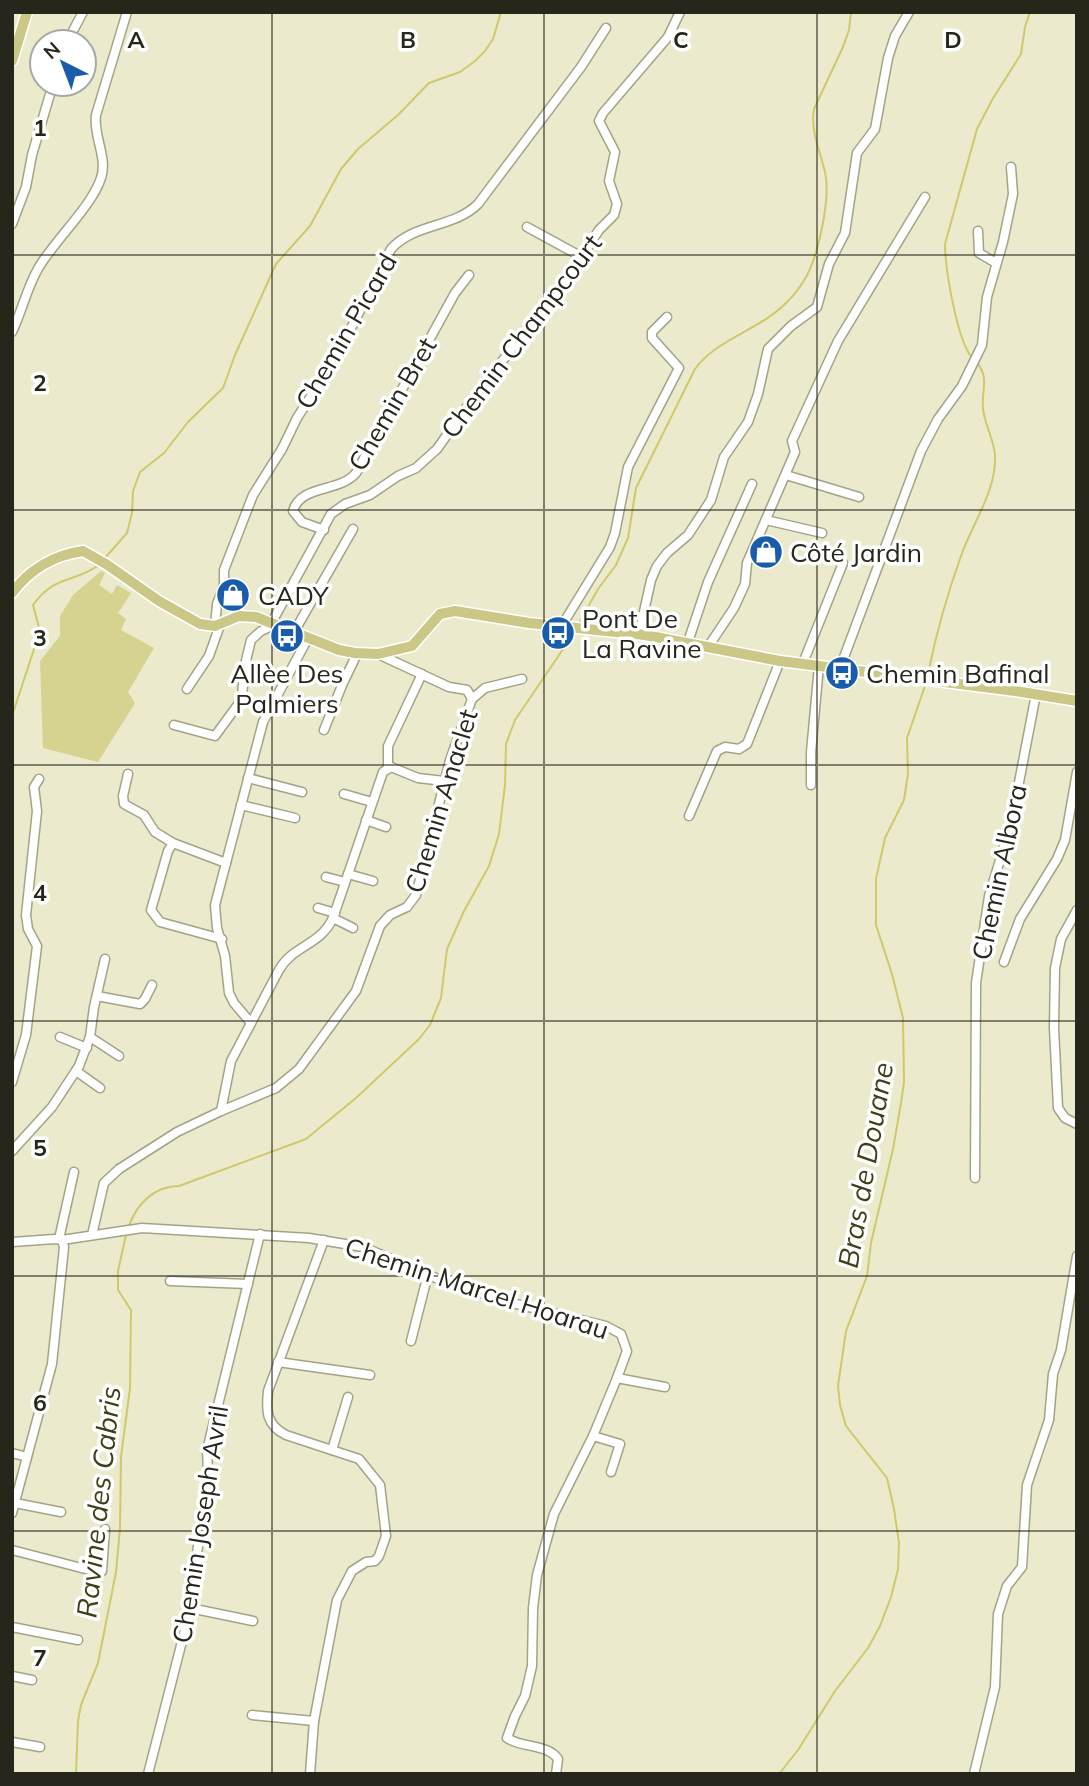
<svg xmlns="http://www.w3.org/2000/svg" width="1089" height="1786" viewBox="0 0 1089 1786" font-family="Mulish,sans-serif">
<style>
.green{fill:#d6d390}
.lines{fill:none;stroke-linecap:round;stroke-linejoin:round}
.stream{stroke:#cec96b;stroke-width:2}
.minor-casing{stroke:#a4a387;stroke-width:11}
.major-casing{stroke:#fff;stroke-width:13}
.minor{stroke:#fff;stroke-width:8}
.major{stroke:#cac787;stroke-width:10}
.grid{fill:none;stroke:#26261b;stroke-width:2;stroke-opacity:0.55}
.labels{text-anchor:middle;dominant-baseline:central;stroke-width:7;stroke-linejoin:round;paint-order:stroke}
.street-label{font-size:26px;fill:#26261b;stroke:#fff}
.poi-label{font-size:26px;fill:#26261b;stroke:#fff;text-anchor:start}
.water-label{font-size:28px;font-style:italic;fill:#3f3d15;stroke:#fff}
.grid-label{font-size:23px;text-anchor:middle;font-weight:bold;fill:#26261b;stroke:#fff;stroke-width:7;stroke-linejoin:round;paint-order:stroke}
</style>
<rect width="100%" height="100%" fill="#ebeacd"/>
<polygon class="green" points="101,571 105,573 99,585 112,594 117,585 131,593 118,613 126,619 121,630 154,648 128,692 135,703 98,762 43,748 40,661 60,636 60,616 73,595"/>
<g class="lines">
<g class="stream">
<path d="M973 359C957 342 945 268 945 244L977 129 992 100 1021 54 1025 27 1030 12"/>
<polyline points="105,558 127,533 132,513 133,491 140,472 164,453 188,422 223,388 235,355 276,264 310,226 341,169 358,149 398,115 429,83 460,72 475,61 485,51 493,39 501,12"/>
<path d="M578 625 598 589 616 565 628 538 636 488 695 369C718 338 758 331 786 303 792 297 799 289 803 282 818 260 831 198 825 172 820 151 810 130 814 109L843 47 849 30 851 12"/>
<path d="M928 674C936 634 947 595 961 556 972 524 997 490 995 455 994 439 984 424 983 408 981 391 990 378 977 363"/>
<path d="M12 716 40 631 33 605C56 574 72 584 99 565"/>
<path d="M129 1226C137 1203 155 1186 179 1186L306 1139 356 1098 419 1039 430 1025 441 998 447 949 464 911 489 866 499 834 505 785 506 744 515 720 574 633"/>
<polyline points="76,1774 78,1721 81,1705 98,1663 116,1572 120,1528 121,1457 130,1388 131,1310 118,1290 118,1271 126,1235"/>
<polyline points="779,1774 798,1750 835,1691 868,1648 880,1626 891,1597 898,1569 899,1543 894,1509 887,1478 846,1426 840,1405 838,1386 846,1331 867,1276 871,1243 893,1149 901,1103 904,1082 903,1018 892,974 876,925 876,879 885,838 904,800 908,774 907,738 926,683"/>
</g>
<g class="minor-casing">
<g id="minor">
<polyline points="67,42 83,12"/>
<polyline points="12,224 26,187 32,155 53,84"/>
<polyline points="527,227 582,257"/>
<polyline points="978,231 979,253 996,263"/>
<path d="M12 332C22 311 27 287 39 267 55 240 92 206 101 178 108 158 93 136 96 115L127 12"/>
<polyline points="786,475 859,497"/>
<polyline points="766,520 822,533"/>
<path d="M324 530 302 522 293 511C301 484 339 493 356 473L455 293 469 275"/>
<polyline points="272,622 331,514 345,504 370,495 398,476 416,468 437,449 466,408 574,268 599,230 614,215 617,204 609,181 615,152 599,121 603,113 668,37 680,12"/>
<path d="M215 626 217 604 224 586V570L253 495 282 449 297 418 338 354 391 249C414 223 454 228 478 204L581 67 606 28"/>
<polyline points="561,627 610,547 615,533 628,467 679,368 652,338 652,332 667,317"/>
<polyline points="294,632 353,529"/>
<polyline points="639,634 651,580 657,566 667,553 688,535 711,500 724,457 748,422 758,394 768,349 791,326 817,307 829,264 845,233 857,153 875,129 888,58 895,36 909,12"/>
<polyline points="688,642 708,582 752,484"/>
<polyline points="708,647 734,608 745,584 747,563 795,452 792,441 838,341 925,197"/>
<polyline points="803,663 843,563"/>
<polyline points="840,668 921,451 938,419 962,386 982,345 987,297 1003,242 1013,194 1011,167"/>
<polyline points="187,689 209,656 220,625"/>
<polyline points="472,699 485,688 522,679"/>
<polyline points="174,725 215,736 242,699 244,669 251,640 261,631 276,624"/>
<polyline points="324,730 343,683 357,654"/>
<polyline points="388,768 388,746 422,674"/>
<polyline points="128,774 123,796 124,804 144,815 155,832 173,843 226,863"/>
<polyline points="248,778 302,792"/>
<polyline points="811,785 811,752 819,666"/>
<polyline points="344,794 372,802"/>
<polyline points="241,805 295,818"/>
<polyline points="689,816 717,751 725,747 739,749 747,744 780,661"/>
<polyline points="366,820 386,827"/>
<polyline points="173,843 168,851 151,910 160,922 222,939"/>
<polyline points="348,874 373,881"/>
<polyline points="326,877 345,882"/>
<polyline points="318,908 335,913"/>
<polyline points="1077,910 1061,939 1055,968 1054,1028 1058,1108 1065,1118 1077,1124"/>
<polyline points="333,918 353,928"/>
<polyline points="1004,962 1020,919 1057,859 1065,840 1077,772"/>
<polyline points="97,996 140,1004 145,999 152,985"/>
<polyline points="251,1023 234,1003 229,993 225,956 217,928 215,905 263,722 308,638"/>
<polyline points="60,1037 87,1048"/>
<polyline points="90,1037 119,1056"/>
<polyline points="76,1071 100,1088"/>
<polyline points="12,1082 26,1035 37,946 28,929 26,915 37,811 34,787 39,779"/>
<path d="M221 1111 231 1061 279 970C293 945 320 946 333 918L383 772 391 767 418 778 444 781"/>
<polyline points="12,1151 52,1107 79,1066 90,1037 94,1007 105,959"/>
<polyline points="975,1178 976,983 989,896 1011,824 1036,694"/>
<polyline points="92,1235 104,1183 119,1169 177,1132 221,1111 276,1088 299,1069 356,991 380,926 390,915 407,907 416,895 450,760 472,699 467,690 449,687 378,654"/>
<polyline points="59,1239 74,1172"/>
<path d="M12 1242 55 1239 62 1240 142 1228 309 1238 363 1247 443 1281 508 1302 606 1326 621 1334 627 1351 617 1378 593 1436 554 1514 537 1575 533 1608 532 1666 525 1696 515 1716 507 1738C522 1748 548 1744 558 1759L556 1774"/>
<polyline points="170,1281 248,1284"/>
<polyline points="411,1341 428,1274"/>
<polyline points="278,1362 370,1375"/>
<polyline points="617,1378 665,1387"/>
<polyline points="593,1436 620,1444 611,1472"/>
<polyline points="332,1450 348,1397"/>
<polyline points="12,1453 27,1457"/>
<polyline points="15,1503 61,1512"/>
<polyline points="12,1513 52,1364 64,1247 62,1240"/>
<polyline points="12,1550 97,1572 102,1571 105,1529"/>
<polyline points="190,1608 253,1621"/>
<polyline points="12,1627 78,1640"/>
<polyline points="12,1676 32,1680"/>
<polyline points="252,1715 314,1721"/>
<polyline points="12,1742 40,1747"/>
<polyline points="148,1774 189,1614 208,1471 207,1450 260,1234"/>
<path d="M310 1774 314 1721 337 1600 352 1571 366 1562 375 1561 379 1556 386 1536 380 1485 359 1459 286 1435C266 1425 266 1411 268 1391L324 1240"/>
<polyline points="974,1774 995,1687 998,1614 1007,1586 1022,1567 1027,1485 1049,1420 1053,1374 1061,1350 1077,1256"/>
</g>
</g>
<g class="major-casing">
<g id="major">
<polyline points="12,61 27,12"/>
<path d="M12 593C29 570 54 555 83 551L106 564 159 601 200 624 215 626 239 616 256 617 339 650 355 653 378 654 412 646 440 614 455 611 529 623 645 635 780 661 1015 691 1077 701"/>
</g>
</g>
<use href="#minor" class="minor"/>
<use href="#major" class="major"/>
</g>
<path class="grid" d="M272 12V1774M544 12V1774M817 12V1774M12 255H1077M12 510H1077M12 765H1077M12 1021H1077M12 1276H1077M12 1531H1077"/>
<defs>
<g id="shop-disc" transform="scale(1.75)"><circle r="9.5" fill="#1a5cac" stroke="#fff"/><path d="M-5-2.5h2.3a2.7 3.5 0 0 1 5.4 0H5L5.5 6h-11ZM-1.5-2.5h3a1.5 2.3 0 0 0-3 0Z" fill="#fff"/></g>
<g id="bus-disc" transform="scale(1.75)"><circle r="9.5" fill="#1a5cac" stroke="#fff"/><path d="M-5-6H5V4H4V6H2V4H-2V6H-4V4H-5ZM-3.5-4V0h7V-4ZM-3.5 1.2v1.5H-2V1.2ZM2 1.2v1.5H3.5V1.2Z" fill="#fff"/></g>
</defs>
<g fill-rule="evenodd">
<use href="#shop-disc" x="766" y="552"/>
<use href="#shop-disc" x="233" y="595"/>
<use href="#bus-disc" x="558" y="633"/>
<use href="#bus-disc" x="287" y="636"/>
<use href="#bus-disc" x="842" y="673"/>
</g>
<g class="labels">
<g class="street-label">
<text transform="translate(346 331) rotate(-60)">Chemin Picard</text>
<text transform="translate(521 336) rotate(-53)">Chemin Champcourt</text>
<text transform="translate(392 404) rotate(-60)">Chemin Bret</text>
<text transform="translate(441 801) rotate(-73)">Chemin Anaclet</text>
<text transform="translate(999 872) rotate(-78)">Chemin Albora</text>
<text transform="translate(477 1288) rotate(18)">Chemin Marcel Hoarau</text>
<text transform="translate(200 1524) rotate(-81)">Chemin Joseph Avril</text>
</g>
<g class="poi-label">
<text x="790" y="552">Côté Jardin</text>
<text x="258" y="595">CADY</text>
<text x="582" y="618">Pont De<tspan x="582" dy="30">La Ravine</tspan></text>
<text x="287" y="673" text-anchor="middle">Allèe Des<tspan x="287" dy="30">Palmiers</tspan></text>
<text x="866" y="673">Chemin Bafinal</text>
</g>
<g class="water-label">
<text transform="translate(865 1165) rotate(-80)">Bras de Douane</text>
<text transform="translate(98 1502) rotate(-84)">Ravine des Cabris</text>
</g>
</g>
<g class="grid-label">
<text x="136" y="48">A</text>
<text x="408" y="48">B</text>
<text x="681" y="48">C</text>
<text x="953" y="48">D</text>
<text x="40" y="136">1</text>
<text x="40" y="391">2</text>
<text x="40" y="646">3</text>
<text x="40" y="901">4</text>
<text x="40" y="1156">5</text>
<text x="40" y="1411">6</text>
<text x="40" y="1666">7</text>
</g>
<rect width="1089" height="1786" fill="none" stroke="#26261b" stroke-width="28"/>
<g transform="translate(63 63) rotate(318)"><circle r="33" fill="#ffffff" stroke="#a8a8a4" stroke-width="2"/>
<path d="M0-5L12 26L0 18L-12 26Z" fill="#1a5cac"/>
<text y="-10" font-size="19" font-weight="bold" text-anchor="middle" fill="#26261b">N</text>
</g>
</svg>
